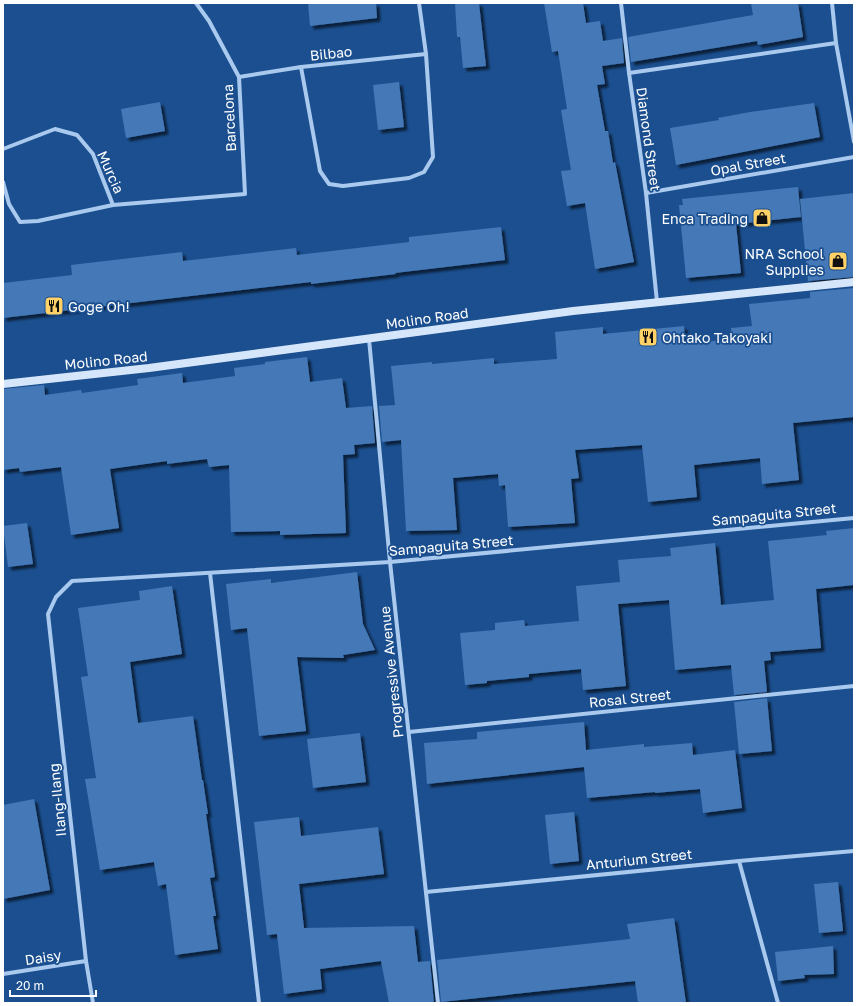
<svg xmlns="http://www.w3.org/2000/svg" width="857" height="1006" viewBox="0 0 857 1006" font-family="'Golos Text',sans-serif">
<style>
.building{fill:#4478b7;filter:url(#shadow)}
.lines{fill:none;stroke-linecap:round;stroke-linejoin:round}
.street{stroke:#a9c9ee;stroke-width:4}
.secondary{stroke:#d6e6fa;stroke-width:8}
.labels{text-anchor:middle;dominant-baseline:central;stroke-width:3.5;stroke-linejoin:round;paint-order:stroke}
.street-label{font-size:14px;fill:#fff;stroke:#1b4f8f}
.poi-label{font-size:14px;fill:#fff;stroke:#1b4f8f;text-anchor:end}
</style>
<defs>
<filter id="shadow"><feDropShadow dx="3.5" dy="3.5" stdDeviation="1" flood-color="#0009"/></filter>
</defs>
<rect width="100%" height="100%" fill="#1b4f8f"/>
<g class="building">
<polygon points="308,3 376,3 377,18 310,26"/>
<polygon points="455,3 479,3 486,66 463,68 460,37 457,37"/>
<polygon points="544,3 583,3 586,23 600,21 603,41 622,38 624,63 602,66 605,84 597,85 605,131 608,131 613,163 615,162 634,262 595,269 585,203 567,206 561,171 571,170 561,110 567,109 558,51 552,52"/>
<polygon points="751,3 798,3 803,37 758,45 757,41 631,62 628,37 753,15"/>
<polygon points="399,82 404,127 378,130 373,85"/>
<polygon points="160,102 165,131 126,138 121,109"/>
<polygon points="814,103 820,137 676,165 670,128 719,120 718,118 750,112"/>
<polygon points="798,187 801,217 736,224 741,273 686,278 679,205 683,205 682,199"/>
<polygon points="854,193 854,277 808,281 800,199"/>
<polygon points="501,227 505,260 395,273 396,274 311,284 311,282 3,318 3,283 72,275 71,265 182,252 183,261 296,248 297,255 409,242 409,237"/>
<polygon points="854,288 854,417 793,423 799,480 762,484 760,458 694,465 697,497 648,502 642,445 575,450 579,478 571,479 575,523 508,527 505,485 499,486 498,474 453,478 457,530 406,531 401,440 382,442 379,406 395,405 391,366 432,362 432,364 494,358 494,364 557,359 555,332 603,327 603,334 684,326 685,344 732,339 731,328 752,326 749,304 810,298 810,292"/>
<polygon points="307,357 310,382 342,378 346,408 372,406 375,443 354,445 355,454 343,455 346,533 280,535 280,531 231,532 229,465 209,467 207,459 167,464 167,461 110,469 119,528 71,535 61,467 20,472 19,468 3,470 3,389 44,385 45,395 81,390 82,393 138,385 137,379 182,373 183,383 235,376 234,368 265,364 265,362"/>
<polygon points="27,523 33,564 8,567 3,526"/>
<polygon points="854,528 854,585 816,589 821,648 770,652 771,660 764,661 767,692 734,695 731,665 675,670 669,600 618,604 626,686 583,690 581,669 529,674 529,677 487,681 487,683 465,685 460,633 495,630 495,623 524,620 525,626 579,621 576,586 620,582 618,560 671,556 670,548 715,543 721,605 774,600 768,541 827,535 826,531"/>
<polygon points="357,572 363,624 375,650 343,655 344,658 297,657 306,731 259,736 247,628 231,630 226,584 271,579 271,583"/>
<polygon points="172,586 182,654 130,662 138,723 193,716 202,780 203,780 208,814 206,814 215,877 210,878 216,916 213,916 218,949 175,955 166,884 158,886 154,862 100,870 85,779 96,778 81,677 88,676 78,608 140,600 139,591"/>
<polygon points="767,698 772,751 739,754 734,702"/>
<polygon points="584,722 586,750 644,744 644,747 692,743 693,755 735,750 742,808 703,813 700,789 655,793 655,792 587,798 584,767 427,784 424,743 477,739 477,732"/>
<polygon points="360,733 366,782 313,788 307,739"/>
<polygon points="34,799 50,890 3,899 3,805"/>
<polygon points="574,812 579,861 550,864 545,815"/>
<polygon points="299,817 301,836 378,827 384,874 299,884 304,928 414,926 418,962 430,961 434,1003 389,1003 381,961 320,969 322,989 284,994 277,934 267,935 254,822"/>
<polygon points="838,882 843,931 819,933 814,884"/>
<polygon points="674,918 686,1003 638,1003 635,981 441,1002 437,960 630,939 627,924"/>
<polygon points="833,946 834,974 804,975 805,978 778,981 775,952"/>
</g>
<g class="lines">
<g class="street">
<polyline points="621,3 629,73 646,193 657,302"/>
<polyline points="832,3 836,43 854,142"/>
<polyline points="301,67 320,171 329,184 343,186 409,178 424,172 433,157 426,54 419,3"/>
<polyline points="629,73 836,43"/>
<polyline points="239,77 301,67 426,54"/>
<polyline points="3,149 55,129 77,135 93,154 113,205"/>
<polyline points="3,182 9,204 20,222 38,221 113,205 245,194 239,77 209,21 196,3"/>
<polyline points="646,193 854,157"/>
<polyline points="369,339 390,562 438,1003"/>
<polyline points="210,573 259,1003"/>
<polyline points="409,732 854,686"/>
<polyline points="739,861 778,1003"/>
<polyline points="426,892 739,861 854,851"/>
<polyline points="3,974 86,961"/>
<polyline points="93,1003 86,961 48,614 56,597 72,581 390,562 854,518"/>
</g>
<polyline class="secondary" points="3,384 149,368 573,311 854,282"/>
</g>
<defs>
<g id="shop-square" transform="scale(1)"><rect x="-9" y="-9" width="18" height="18" rx="4" fill="#ffd166" stroke="#1b4f8f"/><path d="M-5-2.5h2.3a2.7 3.5 0 0 1 5.4 0H5L5.5 6h-11ZM-1.5-2.5h3a1.5 2.3 0 0 0-3 0Z" fill="#111"/></g>
<g id="restaurant-square" transform="scale(1)"><rect x="-9" y="-9" width="18" height="18" rx="4" fill="#ffd166" stroke="#1b4f8f"/><path d="M-5-6h1v4h1v-4h1v4h1v-4h1v5L-1.5 .5V6h-2V.5L-5-1ZM5-6V6H3V1.5H1.5Q1.5-4 5-6Z" fill="#111"/></g>
</defs>
<g fill-rule="evenodd">
<use href="#shop-square" x="762" y="218"/>
<use href="#shop-square" x="838" y="261"/>
<use href="#restaurant-square" x="54" y="306"/>
<use href="#restaurant-square" x="648" y="337"/>
</g>
<g class="labels">
<g class="street-label">
<text transform="translate(331 53) rotate(-6)">Bilbao</text>
<text transform="translate(229 118) rotate(-93)">Barcelona</text>
<text transform="translate(649 139) rotate(82)">Diamond Street</text>
<text transform="translate(748 164) rotate(-10)">Opal Street</text>
<text transform="translate(111 172) rotate(66)">Murcia</text>
<text transform="translate(427 318) rotate(-8)">Molino Road</text>
<text transform="translate(106 360) rotate(-6)">Molino Road</text>
<text transform="translate(774 514) rotate(-6)">Sampaguita Street</text>
<text transform="translate(451 545) rotate(-5)">Sampaguita Street</text>
<text transform="translate(391 672) rotate(-96)">Progressive Avenue</text>
<text transform="translate(630 698) rotate(-6)">Rosal Street</text>
<text transform="translate(57 800) rotate(-96)">Ilang-Ilang</text>
<text transform="translate(639 859) rotate(-6)">Anturium Street</text>
<text transform="translate(43 957) rotate(-9)">Daisy</text>
</g>
<g class="poi-label">
<text x="748" y="218">Enca Trading</text>
<text x="824" y="253">NRA School<tspan x="824" dy="16">Supplies</tspan></text>
<text x="68" y="306" text-anchor="start">Goge Oh!</text>
<text x="662" y="337" text-anchor="start">Ohtako Takoyaki</text>
</g>
</g>
<rect width="857" height="1006" fill="none" stroke="#ffffff" stroke-width="8"/>
<path d="M10 990v6h86v-6" fill="none" stroke="#ffffff" stroke-width="2"/>
<text x="16" y="990" font-size="12" fill="#ffffff" stroke="#1b4f8f" stroke-width="3" paint-order="stroke">20 m</text>
</svg>
